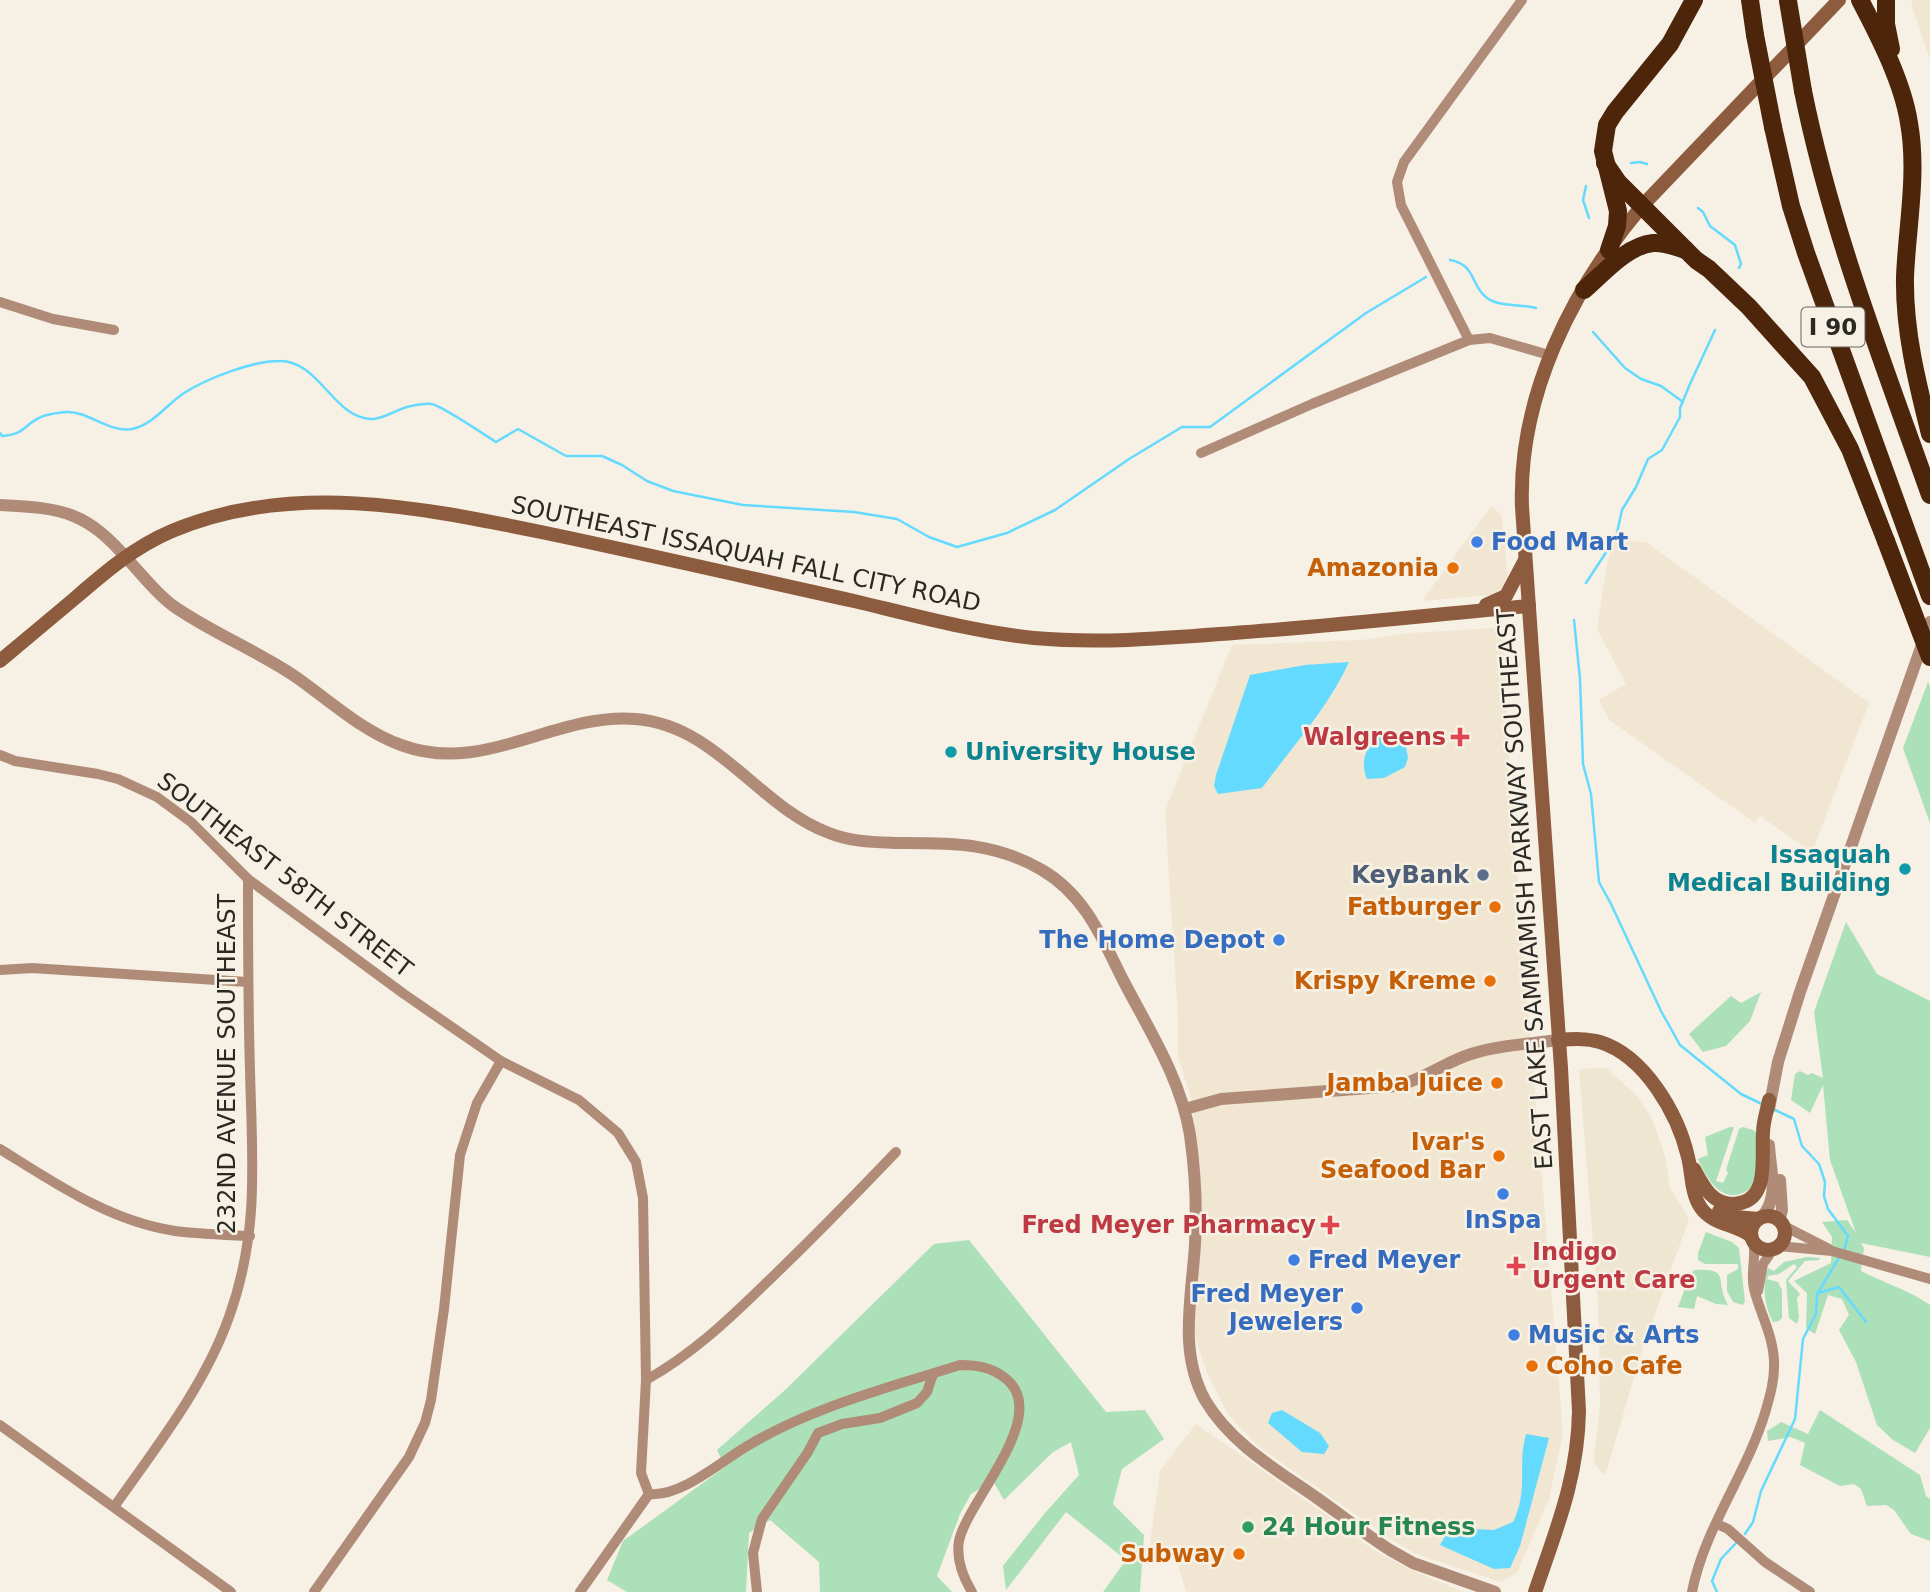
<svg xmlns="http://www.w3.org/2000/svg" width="1930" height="1592" viewBox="0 0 1930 1592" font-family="'DejaVu Sans',sans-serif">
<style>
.commercial{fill:#f1e6d1}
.industrial{fill:#efe6d1}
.green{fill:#ace0b8}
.water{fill:#65daff}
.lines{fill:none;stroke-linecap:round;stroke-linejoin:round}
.stream{stroke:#65daff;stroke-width:2.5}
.minor{stroke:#b08c78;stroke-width:10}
.tertiary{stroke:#b08c78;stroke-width:12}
.secondary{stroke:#8d5b3d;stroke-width:14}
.motorway{stroke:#4c250b;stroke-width:18}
.motorway-bridge{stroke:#4c250b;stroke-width:18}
.shop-dot{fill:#3f7fe0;stroke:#f6f0e5;stroke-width:2.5}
.food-dot{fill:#e8710a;stroke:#f6f0e5;stroke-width:2.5}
.health-dot{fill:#e0444e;stroke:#f6f0e5;stroke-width:2.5}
.culture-dot{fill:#0f9aa8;stroke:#f6f0e5;stroke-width:2.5}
.service-dot{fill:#5c6f8a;stroke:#f6f0e5;stroke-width:2.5}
.leisure-dot{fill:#2e9e5b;stroke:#f6f0e5;stroke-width:2.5}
.labels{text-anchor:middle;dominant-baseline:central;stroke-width:5;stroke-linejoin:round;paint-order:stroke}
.shield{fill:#f6f0e5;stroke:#68655e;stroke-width:2}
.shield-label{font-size:23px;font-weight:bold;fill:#2b2924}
.shop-label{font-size:24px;font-weight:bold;fill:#366cbe;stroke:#f6f0e5;text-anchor:start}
.street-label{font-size:24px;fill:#2b2924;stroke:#f6f0e5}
.food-label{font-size:24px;font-weight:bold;fill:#c56008;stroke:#f6f0e5;text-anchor:end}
.health-label{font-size:24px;font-weight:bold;fill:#be3a42;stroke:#f6f0e5;text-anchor:end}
.culture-label{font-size:24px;font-weight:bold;fill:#0d838f;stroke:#f6f0e5;text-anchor:start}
.service-label{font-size:24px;font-weight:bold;fill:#4e5e75;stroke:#f6f0e5;text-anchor:end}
.leisure-label{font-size:24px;font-weight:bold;fill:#27864d;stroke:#f6f0e5;text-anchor:start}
</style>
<rect width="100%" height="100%" fill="#f6f0e5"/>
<g class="commercial">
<polygon points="1914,0 1930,0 1930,60 1911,4"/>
<polygon points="1491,506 1502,515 1508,580 1501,589 1492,595 1422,601"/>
<polygon points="1613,540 1646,542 1869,703 1812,852 1760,816 1754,822 1609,720 1599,700 1626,684 1597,629 1606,570"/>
<polygon points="1494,628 1503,637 1505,663 1510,790 1563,1433 1549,1499 1517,1573 1501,1582 1416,1554 1395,1542 1258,1446 1229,1416 1208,1375 1190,1322 1199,1210 1192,1101 1178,1057 1178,1017 1165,811 1232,645 1361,640 1412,633"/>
<polygon points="1196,1424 1325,1514 1372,1549 1409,1569 1464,1592 1186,1592 1177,1560 1148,1558 1160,1471"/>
</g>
<polygon class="industrial" points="1606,1068 1635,1094 1652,1118 1666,1159 1670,1188 1689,1219 1642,1350 1605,1476 1596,1466 1594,1458 1600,1406 1598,1305 1579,1069"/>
<g class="green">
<polygon points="1928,682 1930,687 1930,823 1903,748"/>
<path d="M1846 922 1877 974 1930 1001V1257L1861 1243 1864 1248 1861 1271C1884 1283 1909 1290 1930 1305V1428L1915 1453 1893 1440 1877 1425 1856 1362 1839 1330 1849 1315 1842 1299 1828 1295 1815 1334 1806 1328 1807 1293 1794 1281 1831 1263 1832 1237 1822 1222 1847 1220 1856 1233 1830 1160 1823 1085 1810 1113 1791 1100 1795 1074 1800 1071 1808 1075 1812 1073 1823 1078 1814 1012Z"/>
<polygon points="1761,992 1750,1021 1726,1046 1703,1052 1689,1034 1731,996 1741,1003"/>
<path d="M1730 1127H1734L1716 1181 1723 1183 1728 1173 1726 1170 1739 1129 1743 1127 1753 1130 1759 1135 1760 1154 1753 1186C1726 1210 1708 1182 1698 1159L1708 1155 1705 1137Z"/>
<polygon points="1706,1232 1732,1242 1739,1248 1745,1301 1743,1305 1733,1302 1727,1291 1727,1275 1738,1269 1738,1264 1705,1264 1698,1260 1698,1253"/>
<polygon points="969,1240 1106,1412 1145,1410 1164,1439 1122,1469 1113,1504 1144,1535 1140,1592 1103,1592 1126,1560 1066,1512 1006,1590 1003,1566 1045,1513 1079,1475 1071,1442 1053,1452 1004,1500 993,1481 971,1494 960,1514 937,1576 952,1592 820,1592 819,1562 770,1520 749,1533 746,1592 627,1592 607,1580 623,1541 725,1467 717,1450 784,1391 934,1244"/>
<path d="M1807 1257 1820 1258 1819 1260 1805 1261 1788 1281 1800 1294 1797 1298 1799 1317 1797 1324 1789 1318 1786 1280 1797 1267 1794 1264 1779 1274 1768 1276 1767 1279 1778 1282 1782 1290V1318L1779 1321 1773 1322C1764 1305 1762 1286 1768 1268L1774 1271 1784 1262Z"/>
<path d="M1695 1270C1732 1268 1714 1281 1728 1305L1716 1304 1697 1296 1694 1309 1678 1307 1691 1273Z"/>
<polygon points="1820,1410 1920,1475 1926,1496 1930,1499 1930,1541 1911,1534 1894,1510 1886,1505 1867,1506 1861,1489 1854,1484 1840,1486 1800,1465 1805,1443 1791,1437 1768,1441 1767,1431 1781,1422 1808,1434"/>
</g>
<g class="water">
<path d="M1349 662C1328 708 1292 747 1262 788L1218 794 1214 786 1216 775 1250 675 1305 665Z"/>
<path d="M1393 729 1404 736 1408 758 1405 767 1384 778 1367 779C1357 754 1372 740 1393 729Z"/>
<polygon points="1282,1410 1320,1433 1329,1446 1324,1454 1302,1452 1268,1423 1272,1413"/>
<path d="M1526 1434 1549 1438 1520 1546 1510 1568 1494 1569 1440 1545 1447 1533 1474 1529 1494 1530 1513 1522C1529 1489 1517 1466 1526 1434Z"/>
</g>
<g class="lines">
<g class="stream">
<polyline points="1631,163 1640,162 1647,164"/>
<polyline points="1586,186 1583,200 1589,218"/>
<polyline points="1698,208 1703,212 1710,226 1735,245 1741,264 1739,268"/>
<path d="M1450 260C1476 264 1471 287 1487 298 1499 307 1522 304 1536 308"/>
<polyline points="1593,332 1625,368 1641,379 1661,386 1683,402"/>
<path d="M0 433 2 436C24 435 24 425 39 418 46 414 58 413 66 412 89 411 109 433 132 429 154 424 166 405 184 393 208 378 252 361 279 361 319 360 333 417 370 419 383 420 398 408 411 406 416 405 426 403 432 404 442 406 485 435 496 442L518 429 566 456H602L622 465 647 481 673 491 743 505 854 512 897 519 929 537 957 547 1007 533 1055 510 1129 459 1182 427H1210L1366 313 1426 277"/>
<polyline points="1586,583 1616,537 1622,510 1636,487 1648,459 1662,450 1680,417 1680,408 1690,384 1715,330"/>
<polyline points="1574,620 1580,679 1583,764 1591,794 1599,882 1611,904 1661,1011 1680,1045 1741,1094 1764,1105"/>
<polyline points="1773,1109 1794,1119 1802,1146 1819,1164 1825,1182 1824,1196 1828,1209 1848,1236 1844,1250"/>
<polyline points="1818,1293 1839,1287 1866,1322"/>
<polyline points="1745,1534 1753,1522 1761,1491 1795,1419 1803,1339 1816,1314 1817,1294 1840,1256"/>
<polyline points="1717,1592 1712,1581 1721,1559 1736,1543"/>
</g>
<g class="minor">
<polyline points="0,302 53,319 114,330"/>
<polyline points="1469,340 1401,205 1397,182 1404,162 1522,0"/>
<polyline points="1201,453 1312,404 1469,340 1490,338 1549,355"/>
<polyline points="0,755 15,761 98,774 118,779 157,797 191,822 248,879 404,994 501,1061 579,1100 618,1133 636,1162 643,1198 646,1380 641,1473 649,1494"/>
<polyline points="0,970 32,968 247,982"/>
<path d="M0 1149C55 1183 109 1221 175 1231 199 1234 225 1235 250 1236"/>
<polyline points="1782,1225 1829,1249"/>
<polyline points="1777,1246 1832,1251 1930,1279"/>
<polyline points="1758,1291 1763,1264 1774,1248"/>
<path d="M646 1380C691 1355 727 1321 763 1286 809 1242 852 1198 896 1152"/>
<polyline points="0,1425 231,1592"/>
<path d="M649 1494C680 1497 718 1464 744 1448 809 1408 887 1388 960 1365 977 1365 991 1367 1005 1378 1053 1414 967 1501 959 1541 956 1559 963 1577 972 1592"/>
<path d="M114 1507C156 1447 204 1387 229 1317 260 1231 252 1159 250 1070 248 1006 248 943 248 879"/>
<polyline points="1717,1524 1728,1529 1765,1562 1810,1592"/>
<polyline points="314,1592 409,1457 425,1423 431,1400 444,1309 460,1155 477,1103 501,1061"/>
<polyline points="580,1592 649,1494"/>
<polyline points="757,1592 753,1553 762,1519 808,1452 818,1433 842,1424 880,1418 917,1403 927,1392 933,1374"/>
<path d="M1692 1592C1704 1529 1746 1475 1765 1413 1770 1396 1775 1379 1774 1361 1773 1335 1760 1313 1754 1289 1750 1272 1757 1257 1753 1241"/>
</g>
<g class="tertiary">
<path d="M0 505C65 508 87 512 130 562 144 577 156 593 172 605 210 632 254 649 293 675 328 699 360 730 401 745 484 776 553 713 635 719 717 725 757 806 829 833 851 842 874 842 898 843 951 843 994 842 1042 870 1085 895 1102 938 1123 980 1149 1030 1181 1079 1190 1135 1195 1170 1197 1208 1195 1244 1192 1297 1178 1351 1205 1400 1231 1444 1277 1470 1317 1498 1341 1515 1365 1534 1390 1550L1413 1563 1495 1592"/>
<path d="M1185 1109 1221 1099 1396 1086C1423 1080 1445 1062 1471 1054 1499 1045 1529 1044 1558 1040"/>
<polyline points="1769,1109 1778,1062 1800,992 1930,622"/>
<path d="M1762 1217C1780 1196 1770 1170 1769 1145"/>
<polyline points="1779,1221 1782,1210 1780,1180"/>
</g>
<g class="secondary">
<polyline points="1486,605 1506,596 1525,560"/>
<path d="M0 661C25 640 49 620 74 599 104 573 134 547 172 531 291 481 420 507 541 532 646 554 750 578 854 601 913 615 974 632 1034 638 1101 644 1168 638 1234 633 1332 626 1431 615 1529 606"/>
<path d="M1558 1040C1572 1039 1586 1038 1600 1042 1645 1056 1678 1114 1688 1157 1692 1173 1691 1194 1701 1208 1713 1225 1736 1224 1751 1236"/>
<path d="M1694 1169C1703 1185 1711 1204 1733 1204 1771 1203 1761 1157 1763 1133 1763 1122 1767 1111 1769 1100"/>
<polyline points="1719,1211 1736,1217 1758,1219"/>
<circle cx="1768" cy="1233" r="17"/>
<path d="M1535 1592C1556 1530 1578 1478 1579 1411L1561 1068 1522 507C1518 396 1572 289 1642 206L1839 0"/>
</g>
<g class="motorway">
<polyline points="1750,0 1755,35"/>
<path d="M1860 0C1879 36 1903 83 1909 123 1918 173 1907 227 1905 277 1904 331 1917 382 1930 434"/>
<polyline points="1886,0 1886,24 1891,49"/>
<path d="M1803 91C1831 230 1883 362 1930 495"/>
<polyline points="1773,127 1791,206 1806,253 1930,596"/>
<polyline points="1605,163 1618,182 1696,260 1709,269 1749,307 1812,377 1850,449 1886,541"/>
<polyline points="1609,250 1617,226 1618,211 1603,151 1607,125 1615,112 1670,44 1694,0"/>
<path d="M1584 290C1603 274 1626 246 1653 243 1664 242 1676 247 1686 250"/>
</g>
<g class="motorway-bridge">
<polyline points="1788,1 1803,91"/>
<polyline points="1755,35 1773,127"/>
<polyline points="1886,541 1930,657"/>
</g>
</g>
<g class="shop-dot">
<circle cx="1477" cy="542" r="7"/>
<circle cx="1279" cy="940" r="7"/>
<circle cx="1503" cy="1194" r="7"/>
<circle cx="1294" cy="1260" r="7"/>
<circle cx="1357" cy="1308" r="7"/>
<circle cx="1514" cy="1335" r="7"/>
</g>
<g class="food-dot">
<circle cx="1453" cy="568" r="7"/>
<circle cx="1495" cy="907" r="7"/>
<circle cx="1490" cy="981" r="7"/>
<circle cx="1497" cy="1083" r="7"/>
<circle cx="1499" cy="1156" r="7"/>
<circle cx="1532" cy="1366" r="7"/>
<circle cx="1239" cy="1554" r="7"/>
</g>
<g class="health-dot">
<path d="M1456.5 726.5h7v7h7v7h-7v7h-7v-7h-7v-7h7z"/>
<path d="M1326.5 1214.5h7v7h7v7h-7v7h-7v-7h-7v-7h7z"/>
<path d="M1512.5 1255.5h7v7h7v7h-7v7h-7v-7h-7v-7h7z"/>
</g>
<g class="culture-dot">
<circle cx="951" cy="752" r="7"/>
<circle cx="1905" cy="869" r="7"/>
</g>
<circle class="service-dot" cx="1483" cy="875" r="7"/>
<circle class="leisure-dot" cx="1248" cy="1527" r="7"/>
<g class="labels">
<rect class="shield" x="1801.5" y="307.5" width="63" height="39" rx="5"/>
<g class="shield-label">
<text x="1833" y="327">I 90</text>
</g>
<g class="shop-label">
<text x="1491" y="542">Food Mart</text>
<text x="1265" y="940" text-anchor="end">The Home Depot</text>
<text x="1503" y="1220" text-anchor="middle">InSpa</text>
<text x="1308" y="1260">Fred Meyer</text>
<text x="1343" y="1294" text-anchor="end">Fred Meyer<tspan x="1343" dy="28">Jewelers</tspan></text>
<text x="1528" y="1335">Music &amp; Arts</text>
</g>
<g class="street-label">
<text transform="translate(746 554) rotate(12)">SOUTHEAST ISSAQUAH FALL CITY ROAD</text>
<text transform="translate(285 875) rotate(38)">SOUTHEAST 58TH STREET</text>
<text transform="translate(1525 889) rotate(-94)">EAST LAKE SAMMAMISH PARKWAY SOUTHEAST</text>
<text transform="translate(227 1064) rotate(-90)">232ND AVENUE SOUTHEAST</text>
</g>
<g class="food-label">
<text x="1439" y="568">Amazonia</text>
<text x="1481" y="907">Fatburger</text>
<text x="1476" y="981">Krispy Kreme</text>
<text x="1483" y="1083">Jamba Juice</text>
<text x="1485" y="1142">Ivar's<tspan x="1485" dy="28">Seafood Bar</tspan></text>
<text x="1546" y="1366" text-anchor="start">Coho Cafe</text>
<text x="1225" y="1554">Subway</text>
</g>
<g class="health-label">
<text x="1446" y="737">Walgreens</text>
<text x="1316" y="1225">Fred Meyer Pharmacy</text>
<text x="1532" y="1252" text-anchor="start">Indigo<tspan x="1532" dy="28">Urgent Care</tspan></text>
</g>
<g class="culture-label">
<text x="965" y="752">University House</text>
<text x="1891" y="855" text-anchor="end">Issaquah<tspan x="1891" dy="28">Medical Building</tspan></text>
</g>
<g class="service-label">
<text x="1469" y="875">KeyBank</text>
</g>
<g class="leisure-label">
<text x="1262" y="1527">24 Hour Fitness</text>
</g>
</g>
</svg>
